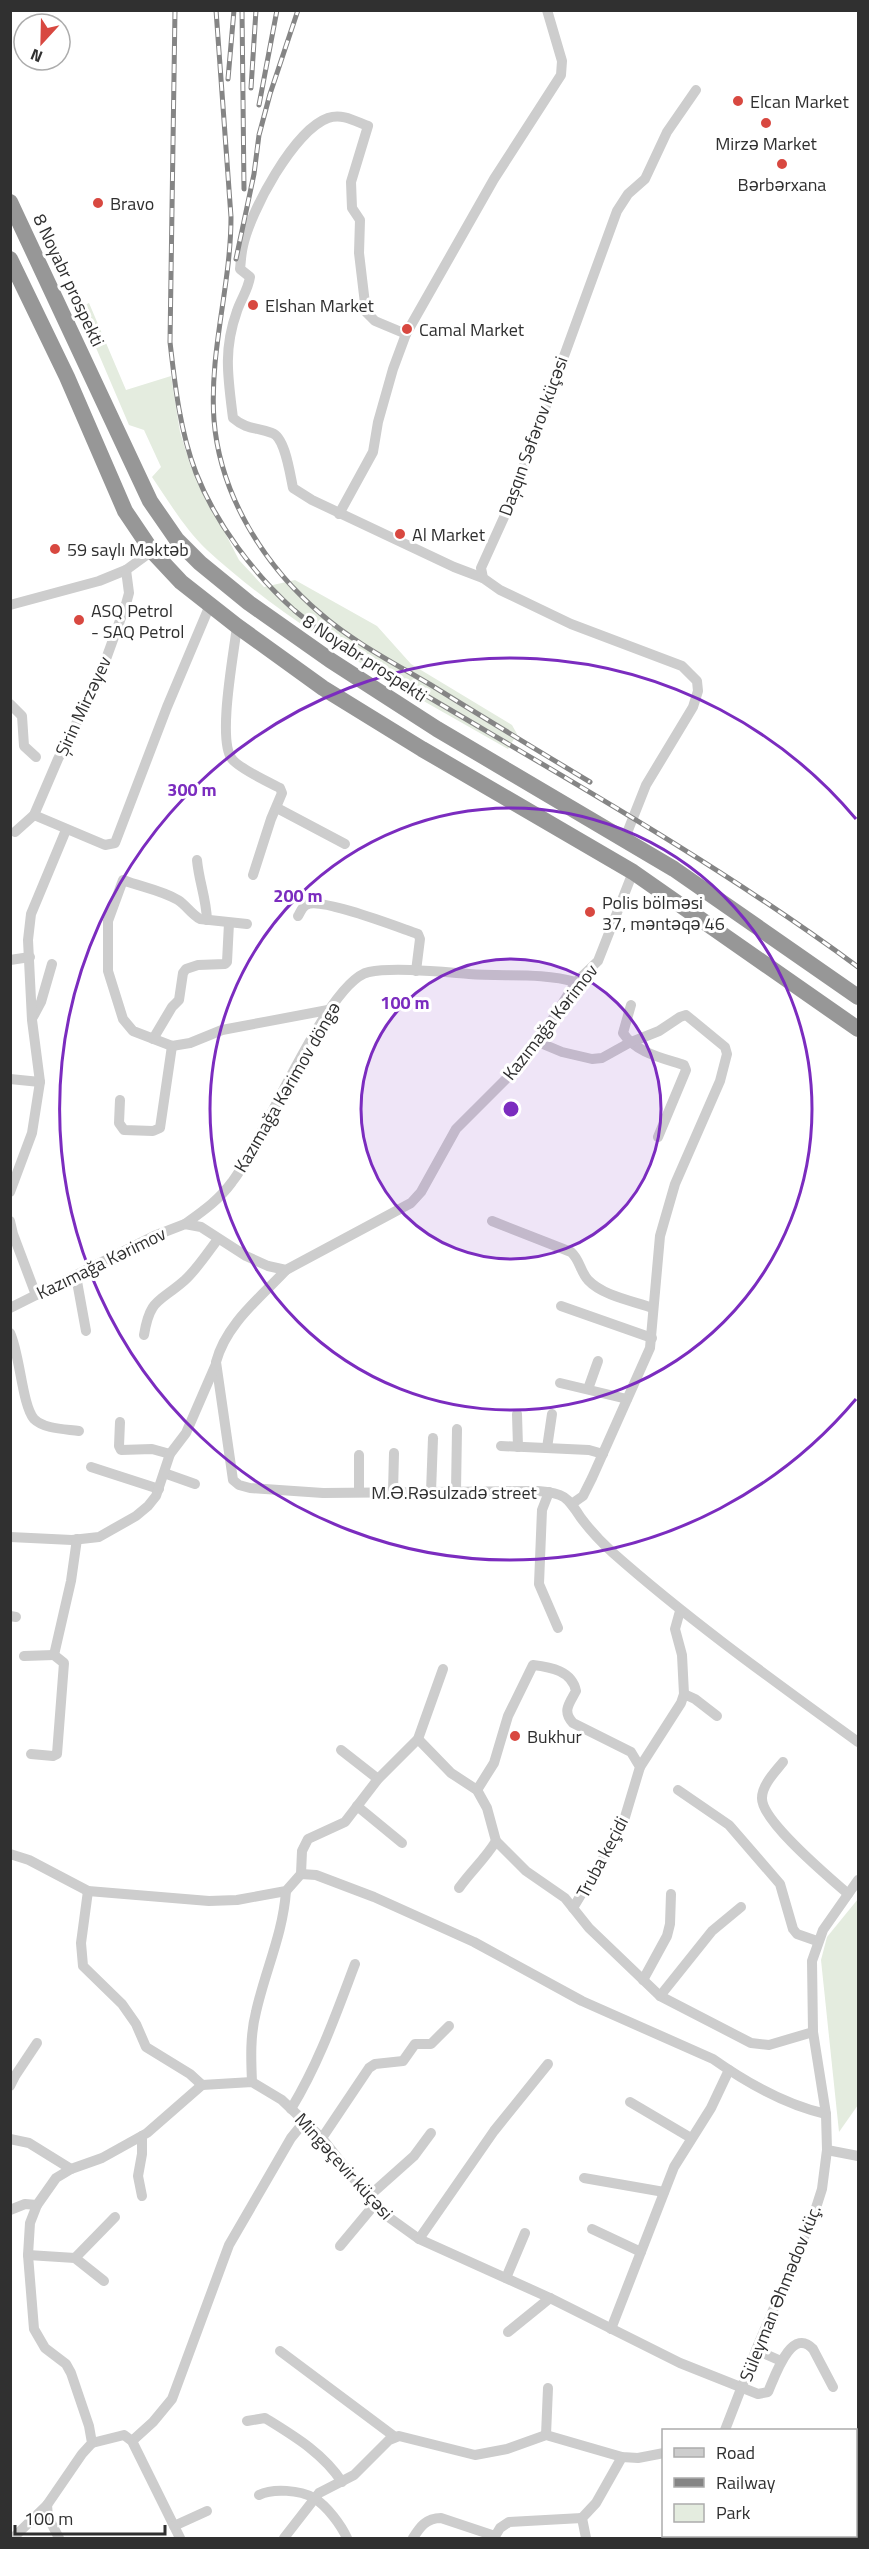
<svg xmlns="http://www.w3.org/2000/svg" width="869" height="2549" viewBox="0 0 869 2549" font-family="'Titillium Web',sans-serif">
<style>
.green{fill:#e4ecdf}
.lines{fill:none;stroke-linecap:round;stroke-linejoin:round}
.minor{stroke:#cdcdcd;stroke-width:10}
.highway{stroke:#979797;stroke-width:16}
.rail-casing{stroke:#858585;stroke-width:5}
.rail{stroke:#fff;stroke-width:3;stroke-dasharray:9;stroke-linecap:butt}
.ring{fill:none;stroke:#7b2cbf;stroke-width:3}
.poi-dot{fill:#d84840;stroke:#fff;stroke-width:2}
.labels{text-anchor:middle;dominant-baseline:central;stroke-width:6;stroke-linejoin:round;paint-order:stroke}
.poi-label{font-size:18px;fill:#303030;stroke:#fff;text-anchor:start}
.street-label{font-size:18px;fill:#303030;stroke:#fff}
.centre{fill:#7b2cbf;stroke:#fff;stroke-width:3}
.ring-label{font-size:18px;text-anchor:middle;font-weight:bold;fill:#7b2cbf;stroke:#fff;stroke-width:6;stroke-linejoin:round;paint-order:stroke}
</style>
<rect width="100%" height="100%" fill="#fff"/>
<g class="green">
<path d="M89 303 126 390 171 376 180 432 191 467 239 560 264 587 295 580 377 626 411 664 512 725 517 734 508 749C404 690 296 631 207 550 185 529 169 502 152 477L161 467 144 430 129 425 79 308Z"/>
<polygon points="858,1899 858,2105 839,2132 821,1960 827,1937"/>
</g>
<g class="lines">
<g class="minor">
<path d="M406 334 375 321 366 312 359 253 360 220 352 208 351 182 368 126C355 121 342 113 328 118 294 130 250 212 243 246 241 254 241 261 240 269L250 277C248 290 241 299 237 311 223 350 228 378 233 418 247 430 256 427 272 433 285 437 290 474 293 488L312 500 454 567 483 578"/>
<polyline points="339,514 373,452 378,422 393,369 406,334 494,179 561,75 562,61 547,10"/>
<polyline points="10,605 99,581 126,570 152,551"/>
<path d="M237 626C234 653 217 740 232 759 240 769 268 782 280 788L282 793 271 819 253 875"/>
<polyline points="10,704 22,716 24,746 36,757"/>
<polyline points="277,808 345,844"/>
<polyline points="34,815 105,845 115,843 167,707 210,605"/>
<polyline points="15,832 34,815 58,759 98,681 126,604 129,593 126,570"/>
<polyline points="625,838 646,785 693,707 698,691 697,681 682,666 571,624 500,590 483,578 481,568 510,504 617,211 628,194 645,179 667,132 696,90"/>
<path d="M197 860C199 882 206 897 207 920"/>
<path d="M298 916C300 913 302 907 306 905 319 897 395 926 412 932L418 934 420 939 416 971"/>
<path d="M247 924 200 919C191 914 186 905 178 900 161 890 141 887 123 880L108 921V971L123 1019 133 1031 172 1046 190 1043 222 1030 328 1010"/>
<polyline points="10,960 30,957"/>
<path d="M631 1005 623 1033C636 1053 663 1058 684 1065L686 1070 658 1137"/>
<polyline points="33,1017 41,1002 52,964"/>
<polyline points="153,1039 172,1007 179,1000 183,973 186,969 198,965 225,964 227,962 229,923"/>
<polyline points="538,1042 562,1052 592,1059 602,1058 629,1043 659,1031 680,1017 686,1015 725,1047 727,1054 720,1081 675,1184 660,1236 650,1348 592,1478 583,1496 573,1503"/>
<polyline points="10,1079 40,1082"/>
<polyline points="120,1100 119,1123 124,1130 153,1131 160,1128 172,1046"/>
<polyline points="10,1192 32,1133 40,1082 32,1020 28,940 31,914 66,830"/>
<polyline points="10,1221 13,1234 36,1295"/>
<path d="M492 1221 571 1252C580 1260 580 1271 588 1280 603 1296 633 1301 653 1308"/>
<path d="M185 1224C203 1211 219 1200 232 1182 263 1143 327 980 369 972 394 967 442 972 469 974 505 977 540 972 576 982"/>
<path d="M286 1270C260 1298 226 1324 216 1362L233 1480 239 1485 250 1488 323 1493 538 1491C565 1493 567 1497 581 1518 590 1530 601 1542 612 1552 690 1621 774 1681 858 1742"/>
<polyline points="76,1276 86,1331"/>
<polyline points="561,1306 652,1338"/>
<polyline points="10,1308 154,1236 185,1224 201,1227 246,1256 268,1266 286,1270 411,1203 421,1192 456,1129 516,1069 538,1042 576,982 598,961 633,872"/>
<path d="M10 1333C20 1354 22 1405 34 1419 44 1429 65 1429 79 1431"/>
<path d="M144 1335C150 1298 159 1303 185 1280 197 1269 208 1252 218 1239"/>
<polyline points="560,1383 627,1399"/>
<polyline points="588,1389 598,1361"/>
<polyline points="517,1414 518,1447"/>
<polyline points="120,1422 119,1446 121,1450 152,1449 170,1454"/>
<polyline points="501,1446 589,1450 603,1454"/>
<polyline points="547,1448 552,1414"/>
<polyline points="91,1467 159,1489"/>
<polyline points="164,1473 195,1484"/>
<polyline points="456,1491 457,1429"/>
<polyline points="359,1492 359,1455"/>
<polyline points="393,1492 394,1453"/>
<polyline points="431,1492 433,1438"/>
<polyline points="549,1492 542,1510 539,1584 558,1628"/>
<polyline points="10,1537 72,1540 99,1537 136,1516 148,1506 156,1496 170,1454 186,1433 216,1364"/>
<polyline points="10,1616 16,1617"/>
<polyline points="24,1656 54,1655"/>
<polyline points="684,1694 695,1699 717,1716"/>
<polyline points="418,1739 451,1773 477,1790 487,1808 496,1841 526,1871 565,1898 589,1928 660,1996 751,2043 769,2045 813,2032"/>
<polyline points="341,1750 378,1779"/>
<polyline points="31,1754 53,1756 57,1754 64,1663 54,1655 71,1581 77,1539"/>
<path d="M783 1762C775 1772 762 1785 762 1798 761 1821 830 1878 848 1894"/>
<polyline points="640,1767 681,1703 684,1694 682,1655 675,1629 680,1611"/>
<path d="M477 1790 494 1763 508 1716 533 1665C551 1667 572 1671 576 1691 569 1704 562 1711 573 1723L631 1752 640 1767 622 1827 573 1908"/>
<polyline points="678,1790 729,1825 780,1884 793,1929 797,1934 817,1941"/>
<polyline points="357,1806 402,1843"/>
<path d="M10 1854 29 1860 88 1891 209 1901 237 1900 286 1891 301 1874 316 1875 374 1897 474 1942 582 2001 713 2059C747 2083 786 2105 826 2114"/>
<polyline points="301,1874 302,1851 308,1839 345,1822 378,1779 418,1739 443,1669"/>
<path d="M459 1888C471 1871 485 1859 496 1841"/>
<path d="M88 1891 81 1943 83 1966 122 2004 136 2024 146 2047 190 2074 202 2085 252 2082 282 2100 322 2138 368 2197 387 2216 419 2239 550 2298 680 2363 758 2394 768 2392C774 2379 791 2325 813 2349L833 2387"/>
<polyline points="643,1980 667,1936 670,1924 671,1894"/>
<polyline points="660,1996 712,1931 741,1907"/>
<path d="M252 2082C251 2059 250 2035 256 2012 265 1971 283 1934 286 1891"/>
<polyline points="10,2086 15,2076 37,2043"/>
<polyline points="630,2102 691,2138"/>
<path d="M291 2109C319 2063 336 2014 355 1964"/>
<polyline points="322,2138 369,2068 375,2064 403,2061 415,2044 431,2044 449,2026"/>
<polyline points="10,2139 29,2143 71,2169"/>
<polyline points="827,2150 858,2156"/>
<polyline points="584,2178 664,2192"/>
<polyline points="142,2196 138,2176 142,2154 142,2136"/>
<polyline points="368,2197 414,2156 431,2133"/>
<polyline points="10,2210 25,2204 37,2205"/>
<polyline points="592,2229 641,2252"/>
<polyline points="419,2239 494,2131 548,2064"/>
<polyline points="340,2246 375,2204"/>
<polyline points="28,2255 75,2258 104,2281"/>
<polyline points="75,2258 115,2217"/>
<polyline points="506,2278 525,2233"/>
<polyline points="611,2329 674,2167 711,2108 729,2070"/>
<polyline points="508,2332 550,2298"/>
<polyline points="756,2350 781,2361"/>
<polyline points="280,2351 395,2437"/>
<path d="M247 2421 265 2418C294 2436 323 2453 342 2482"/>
<polyline points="725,2430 756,2350 814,2214 822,2189 827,2150 826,2114 813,2032 812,1961 823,1930 858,1880"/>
<polyline points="546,2435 548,2388"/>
<polyline points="132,2441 153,2422 172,2399 229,2245 291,2138 304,2122"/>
<polyline points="92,2443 124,2435 132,2441 180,2538"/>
<path d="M259 2495C273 2488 300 2490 314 2498 327 2506 341 2525 347 2538"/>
<polyline points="47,2505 48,2517 59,2538"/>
<polyline points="856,2507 858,2499"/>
<polyline points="174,2526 207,2511"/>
<polyline points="832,2536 840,2538"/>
<polyline points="13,2538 47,2505 82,2454 92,2443 89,2426 71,2373 66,2364 45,2348 34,2329 28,2255 30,2223 37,2205 56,2178 71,2169 102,2158 147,2133 202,2085"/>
<polyline points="284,2538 319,2493 354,2475 389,2440 399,2436 475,2455 507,2449 546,2435 622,2457 638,2458 664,2453"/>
<path d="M413 2538C420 2527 426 2518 441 2518L495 2536"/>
<polyline points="494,2538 500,2528 509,2522 582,2518"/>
<polyline points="586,2538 582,2518 596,2503 622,2457"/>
<polyline points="694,2538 695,2536"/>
<polyline points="797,2538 798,2536"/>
</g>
<g class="highway">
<polyline points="10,202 150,501 177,540 200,563 249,603 330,660 437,729 674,869 858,997"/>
<polyline points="10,259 67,377 125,511 152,551 181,582 237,626 323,688 422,749 633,872 858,1029"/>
</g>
<g class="rail-casing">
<g id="rail">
<path d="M175 10 170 342C175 386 180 431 196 473 216 524 254 574 294 610 307 621 321 631 335 641 510 748 693 845 858 967"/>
<path d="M216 10 231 217C231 285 209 352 214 420 220 495 264 566 321 614 353 642 394 663 431 685 484 718 537 750 590 782"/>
<polyline points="242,10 244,189"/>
<polyline points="228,79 234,10"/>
<polyline points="251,88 256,10"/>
<polyline points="259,105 277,10"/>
<polyline points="236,259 254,174 259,135 270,94 298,10"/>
</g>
</g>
<use href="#rail" class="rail"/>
</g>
<circle cx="511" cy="1109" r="150" fill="#7b2cbf" fill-opacity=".12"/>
<g class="ring">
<circle cx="511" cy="1109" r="150"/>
<circle cx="511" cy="1109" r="301"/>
<path d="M856 1399A451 451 0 1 1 856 819"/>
</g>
<g class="poi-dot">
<circle cx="738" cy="101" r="6"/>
<circle cx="766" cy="123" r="6"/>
<circle cx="782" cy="164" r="6"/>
<circle cx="98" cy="203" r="6"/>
<circle cx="253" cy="305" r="6"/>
<circle cx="407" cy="329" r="6"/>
<circle cx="400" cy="534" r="6"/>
<circle cx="55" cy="549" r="6"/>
<circle cx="79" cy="620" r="6"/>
<circle cx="590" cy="912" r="6"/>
<circle cx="515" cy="1736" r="6"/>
</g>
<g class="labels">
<g class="poi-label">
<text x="750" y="101">Elcan Market</text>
<text x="766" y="143" text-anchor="middle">Mirzə Market</text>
<text x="782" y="184" text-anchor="middle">Bərbərxana</text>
<text x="110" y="203">Bravo</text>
<text x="265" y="305">Elshan Market</text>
<text x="419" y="329">Camal Market</text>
<text x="412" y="534">Al Market</text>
<text x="67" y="549">59 saylı Məktəb</text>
<text x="91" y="610">ASQ Petrol<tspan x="91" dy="21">- SAQ Petrol</tspan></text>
<text x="602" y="902">Polis bölməsi<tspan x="602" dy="21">37, məntəqə 46</tspan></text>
<text x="527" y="1736">Bukhur</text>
</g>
<g class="street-label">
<text transform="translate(69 280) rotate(65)">8 Noyabr prospekti</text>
<text transform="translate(533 436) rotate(-70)">Daşqın Səfərov küçəsi</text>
<text transform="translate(365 658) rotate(33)">8 Noyabr prospekti</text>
<text transform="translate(83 706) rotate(-65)">Şirin Mirzəyev</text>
<text transform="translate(550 1022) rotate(-52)">Kazımağa Kərimov</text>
<text transform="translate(287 1087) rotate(-60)">Kazımağa Kərimov döngə</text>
<text transform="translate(101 1263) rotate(-26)">Kazımağa Kərimov</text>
<text x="454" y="1492">M.Ə.Rəsulzadə street</text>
<text transform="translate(602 1857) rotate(-62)">Truba keçidi</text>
<text transform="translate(344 2166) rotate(48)">Mingəçevir küçəsi</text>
<text transform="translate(780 2293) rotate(-68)">Süleyman Əhmədov küç.</text>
</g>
</g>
<circle cx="511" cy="1109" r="9" class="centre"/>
<g class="ring-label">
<text x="192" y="796">300 m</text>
<text x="298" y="902">200 m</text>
<text x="405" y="1009">100 m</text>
</g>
<rect width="869" height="2549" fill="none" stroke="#303030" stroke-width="24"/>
<rect x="662" y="2429" width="195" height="108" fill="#ffffff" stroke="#acacac" stroke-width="1.5"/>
<rect x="674" y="2448" width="30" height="9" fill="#cdcdcd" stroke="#acacac" stroke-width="1.5"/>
<text x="716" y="2459" font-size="18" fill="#303030">Road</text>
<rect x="674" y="2478" width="30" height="9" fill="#858585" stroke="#acacac" stroke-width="1.5"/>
<text x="716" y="2489" font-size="18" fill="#303030">Railway</text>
<rect x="674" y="2504" width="30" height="18" fill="#e4ecdf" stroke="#acacac" stroke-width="1.5"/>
<text x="716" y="2519" font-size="18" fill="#303030">Park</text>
<g transform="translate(42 42) rotate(202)"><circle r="28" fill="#ffffff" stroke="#acacac" stroke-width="1.5"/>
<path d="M0-4.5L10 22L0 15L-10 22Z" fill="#d84840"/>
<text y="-9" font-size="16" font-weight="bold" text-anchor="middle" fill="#303030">N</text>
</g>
<path d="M15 2525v9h150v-9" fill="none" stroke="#303030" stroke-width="3"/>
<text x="24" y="2525" font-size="18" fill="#303030" stroke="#ffffff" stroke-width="4.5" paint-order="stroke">100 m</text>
</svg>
